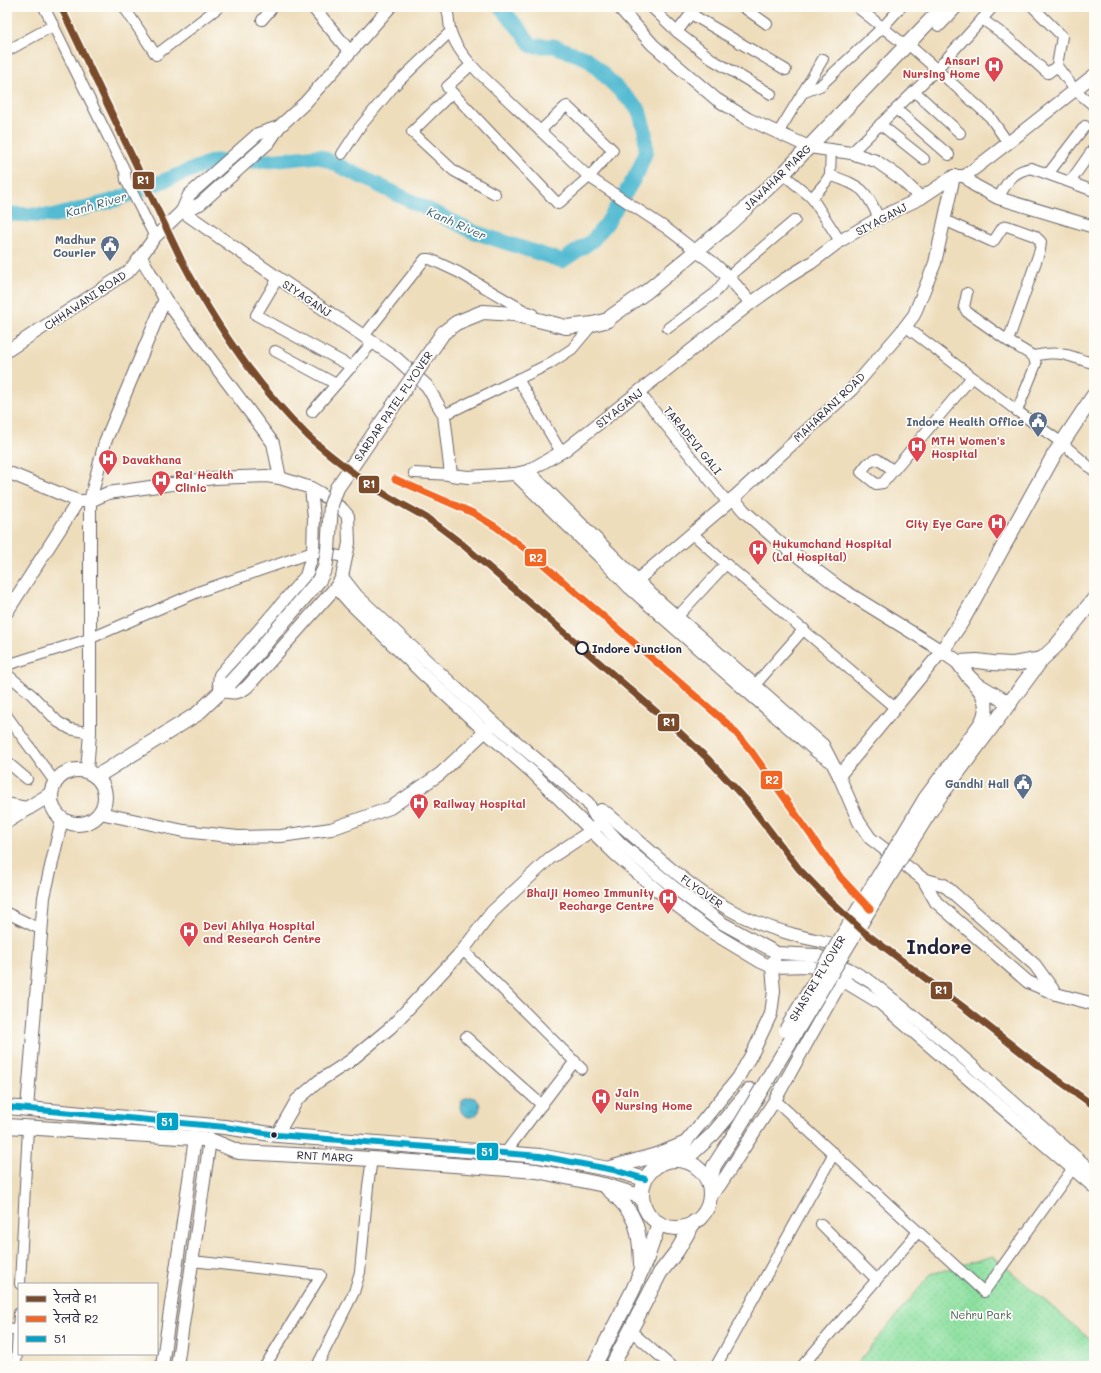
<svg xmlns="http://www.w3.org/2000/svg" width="1101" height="1373" viewBox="0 0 1101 1373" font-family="Mali,'Playpen Sans Deva',sans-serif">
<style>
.park{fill:url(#park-dots);stroke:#58816e}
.water{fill:url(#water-ripples);stroke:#3b6e86}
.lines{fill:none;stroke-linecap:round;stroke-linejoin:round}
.river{stroke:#54bbd2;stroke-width:15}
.minor-casing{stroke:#696368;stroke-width:12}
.tertiary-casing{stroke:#696368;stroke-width:14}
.secondary-casing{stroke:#696368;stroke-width:16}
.minor{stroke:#fff;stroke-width:10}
.tertiary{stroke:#fff;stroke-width:12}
.secondary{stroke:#fff;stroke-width:14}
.secondary-bridge-casing{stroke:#696368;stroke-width:16;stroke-linecap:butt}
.secondary-bridge{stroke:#fff;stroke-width:14}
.bus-1-casing{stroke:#fdfcf7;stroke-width:9}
.bus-1{stroke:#02a2c7;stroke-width:6}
.rail-1-casing{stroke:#fdfcf7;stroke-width:10}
.rail-2-casing{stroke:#fdfcf7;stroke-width:10}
.rail-1{stroke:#7a4b2a;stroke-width:7}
.rail-2{stroke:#f26522;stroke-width:7}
.stop-dot{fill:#fdfcf7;stroke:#22223b;stroke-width:2}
.bus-dot{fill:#22223b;stroke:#fdfcf7;stroke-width:1.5}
.labels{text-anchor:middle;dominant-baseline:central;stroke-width:3.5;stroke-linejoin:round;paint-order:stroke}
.health-label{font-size:11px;font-weight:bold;fill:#be3a42;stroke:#fdfcf7;text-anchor:start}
.street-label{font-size:11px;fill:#22223b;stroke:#fdfcf7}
.service-label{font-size:11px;font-weight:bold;fill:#4e5e75;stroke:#fdfcf7;text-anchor:end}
.stop-label{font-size:11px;font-weight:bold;fill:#22223b;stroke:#fdfcf7;text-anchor:start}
.park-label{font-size:11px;fill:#425b59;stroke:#fdfcf7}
.water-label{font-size:12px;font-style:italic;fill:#365f77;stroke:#fdfcf7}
.town-label{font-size:19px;font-weight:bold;fill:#22223b;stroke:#fdfcf7}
.line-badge{stroke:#fdfcf7;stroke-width:1.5}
.badge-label{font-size:11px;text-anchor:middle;font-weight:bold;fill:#fff}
</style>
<defs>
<pattern id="park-dots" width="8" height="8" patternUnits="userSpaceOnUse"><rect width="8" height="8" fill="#8de0a0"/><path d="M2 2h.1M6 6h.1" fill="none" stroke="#79c08b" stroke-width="1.8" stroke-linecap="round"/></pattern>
<pattern id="water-ripples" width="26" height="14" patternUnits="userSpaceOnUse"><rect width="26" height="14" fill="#54bbd2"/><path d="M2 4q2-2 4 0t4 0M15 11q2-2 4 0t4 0" fill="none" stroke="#4598ac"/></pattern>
</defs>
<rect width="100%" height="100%" fill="#fdfcf7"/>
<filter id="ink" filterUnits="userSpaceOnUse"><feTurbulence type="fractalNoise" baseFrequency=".025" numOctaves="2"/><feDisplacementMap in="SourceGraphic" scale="8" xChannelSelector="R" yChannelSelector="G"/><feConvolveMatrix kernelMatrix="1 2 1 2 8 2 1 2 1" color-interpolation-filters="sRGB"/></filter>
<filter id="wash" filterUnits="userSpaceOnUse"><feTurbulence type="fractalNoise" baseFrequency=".012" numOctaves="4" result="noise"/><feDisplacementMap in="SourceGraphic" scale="16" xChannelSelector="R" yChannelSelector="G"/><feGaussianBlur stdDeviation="0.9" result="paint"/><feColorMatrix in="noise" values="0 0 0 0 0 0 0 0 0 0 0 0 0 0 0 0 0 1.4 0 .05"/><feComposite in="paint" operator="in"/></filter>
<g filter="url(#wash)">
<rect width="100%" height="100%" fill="#edb"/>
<polygon class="park" points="993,1256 1094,1343 1094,1366 855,1366 931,1274"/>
<circle class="water" cx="470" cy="1107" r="10"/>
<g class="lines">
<polyline class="river" points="7,216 12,214 55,216 115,200 214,161 268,161 319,156 474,232 562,261 592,241 607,223 638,172 646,151 645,132 639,110 588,59 554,46 532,46 521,31 500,7"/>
</g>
</g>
<g filter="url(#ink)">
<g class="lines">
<g class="minor-casing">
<g id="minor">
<polyline points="44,7 125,171 126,180 155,237"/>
<polyline points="124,7 156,55 219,7"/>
<path d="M446 7C450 15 448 24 451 32 456 48 467 60 478 72L589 177 666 228 696 251"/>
<polyline points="651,7 677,32 713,60 771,94"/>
<polyline points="743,7 767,24"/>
<polyline points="857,7 906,46"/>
<polyline points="1033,7 1062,36 1057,66 1075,90 1094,106"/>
<polyline points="691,14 786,70"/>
<polyline points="982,19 1007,37 1045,71 1048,73 1057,66"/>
<polyline points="262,20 273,7"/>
<polyline points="677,32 696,7"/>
<polyline points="908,44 990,117 1008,143"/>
<polyline points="7,51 54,25"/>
<polyline points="471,65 447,87 558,204 589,177 613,150 567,106 565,107 540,131"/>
<polyline points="914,91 960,133"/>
<polyline points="452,93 412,132 454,171 495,194"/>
<polyline points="802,93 820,86 883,27 901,7"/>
<polyline points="896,109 949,155"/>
<polyline points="880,124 924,159"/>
<polyline points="778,133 823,59"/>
<polyline points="851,153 936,70 993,7"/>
<polyline points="342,154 359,128 394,86 450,32"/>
<polyline points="783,174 812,198 840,241"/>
<polyline points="1048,174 1085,126"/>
<path d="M830 175C862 187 864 187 879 218"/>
<polyline points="1070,182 1094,148"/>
<polyline points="812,198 825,183 830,175 831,149"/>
<path d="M998 198C1008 182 1011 172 1031 168L1094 191"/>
<polyline points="944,220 993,242 1003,227 1007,226 1035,236 1041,242 1040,250 1008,341"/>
<polyline points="278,278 256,315 352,367"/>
<polyline points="967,293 964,307 967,312 1008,341 1033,356 1036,364 1017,411"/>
<polyline points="905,326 1017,411 1062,443 1094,471"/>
<polyline points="668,328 714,294 728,277 795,220"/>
<polyline points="364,336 425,259 430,259 458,272 525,311 532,313"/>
<polyline points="275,351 336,384"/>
<path d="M1033 356C1044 354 1055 352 1066 355 1076 357 1082 361 1094 363"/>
<polyline points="518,379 561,452"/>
<polyline points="639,392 728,503"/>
<polyline points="312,412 373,342"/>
<polyline points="444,415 549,364 572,349 593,324"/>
<polyline points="893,470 877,459 868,463 861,472 876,484 883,483 972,377"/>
<polyline points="414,473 451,475"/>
<polyline points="693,534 726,564 894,707"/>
<polyline points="678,616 726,564"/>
<polyline points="7,665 89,639 198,592 313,552 346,557"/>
<polyline points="7,674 32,695 58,722 70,729 90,733"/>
<polyline points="755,685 804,629"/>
<polyline points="7,716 55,782"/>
<polyline points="7,762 27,779"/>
<polyline points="7,913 42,930"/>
<polyline points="463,950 582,1069"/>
<polyline points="466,1037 542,1105"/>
<polyline points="775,1100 984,1292 1073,1168 1077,1164"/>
<polyline points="505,1153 575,1061"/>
<polyline points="821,1224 876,1279"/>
<polyline points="192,1261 321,1275 265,1366"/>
<polyline points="20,1284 28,1128"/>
<polyline points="7,1328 18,1330"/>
<polyline points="631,1331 671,1366"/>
<polyline points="16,1366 19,1313"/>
<polyline points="317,1366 354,1292 360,1272 368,1186 372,1159"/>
<polyline points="716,1366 834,1153"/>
<polyline points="802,1366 918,1232"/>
</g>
</g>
<g class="tertiary-casing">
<g id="tertiary">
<polyline points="313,7 350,52"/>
<polyline points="619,7 653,45 716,99 748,119 809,147 851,153 876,161 899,177 921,198"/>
<polyline points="965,176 974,185 998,198 1094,227"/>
<polyline points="182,211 278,278 396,358 427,386 444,415 451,475 468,477 515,474 528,471 565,450 751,303 785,279 811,263 840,241 879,218 921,198 954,176 965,176 1008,143 1094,75"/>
<polyline points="182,211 189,195 258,134 279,127"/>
<path d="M696 251C718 264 735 284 751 303"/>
<polyline points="141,257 165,299 273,443 280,478"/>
<polyline points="7,351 129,271 136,263 155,237 182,211 200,204 269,142 279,127 305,103 390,7"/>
<polyline points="528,471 651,594 823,745 839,776 859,822 870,838 923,879 944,885 1035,965 1056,994"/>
<path d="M7 472 78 501H90L108 493 214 478 266 476 280 478 311 488 320 493 342 509 348 516 349 543 342 577 336 587 248 686C240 694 232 693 222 691L219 683 220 675 306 576 313 552 314 518 311 488"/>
<polyline points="515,474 599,556 629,587 727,674 817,752 829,760"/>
<polyline points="733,498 744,511 780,543 840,588 942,651 839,776"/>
<polyline points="342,577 357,596 429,663 494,723 588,803 595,816 622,845 672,886 722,923 777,953 816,955 849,969 871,982 944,1041 1094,1173"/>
<polyline points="336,587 351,604 421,672 486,732 533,773 616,855 664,896 713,933 761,962 772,967 810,966 842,980 880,1003 1094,1187"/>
<polyline points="629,587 728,503 852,389 901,332 914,315 935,263 954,176"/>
<polyline points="7,612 78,501"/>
<polyline points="87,771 90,733 90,501 105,442 165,299"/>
<path d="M601 810 608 814C647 847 682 883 727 908 748 920 772 929 795 935 808 939 822 941 836 945"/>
<polyline points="100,813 184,831 238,837 281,836 331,829 390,808 440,774 491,726"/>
<polyline points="923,879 936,902 1028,982 1056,994 1094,1004"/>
<polyline points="27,1109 44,897 62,819"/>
<polyline points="277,1135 297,1100 319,1081 350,1061 391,1027 463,950 492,912 550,858 591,831 601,823 608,814"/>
<polyline points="671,1160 738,1078 754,1050 771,1014 774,991 772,967 774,960"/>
<polyline points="709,1198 720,1185 775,1100 829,1003 846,974"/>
<polyline points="162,1366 195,1138"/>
<polyline points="177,1366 210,1140"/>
</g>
</g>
<g class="secondary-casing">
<g id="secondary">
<polyline points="939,24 955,7"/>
<polyline points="443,333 456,323 483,312 514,314 566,327 593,324 608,320 612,316 646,292 696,251 729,224 783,174 943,7"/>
<polyline points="958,662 977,661 993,663 1013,664 1042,659"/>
<path d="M975 684C987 696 989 711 980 725"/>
<polyline points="1010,704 975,683 968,676 958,662 942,651 962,621 1054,455 1094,395"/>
<polyline points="985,736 1042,659 1056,646 1094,599"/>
<circle cx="78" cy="797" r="27"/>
<polyline points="95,776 104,772 197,714 230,683"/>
<polyline points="7,805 27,809"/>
<polyline points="7,821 51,794"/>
<polyline points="7,1107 225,1127 277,1135 540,1156 614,1170 645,1179"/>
<polyline points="7,1126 195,1138 210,1140 239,1152 372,1159 537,1171 604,1185 642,1197"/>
<circle cx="676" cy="1194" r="34"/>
<polyline points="684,1161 713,1134 750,1090"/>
<polyline points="610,1168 660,1154 684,1144"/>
<polyline points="709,1185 714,1166 736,1132"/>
<path d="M607 1188C636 1212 640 1228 641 1264"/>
<polyline points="594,1366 632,1292 647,1258 659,1223"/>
<polyline points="612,1366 660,1273 677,1251 694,1222"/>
</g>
</g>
<use href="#minor" class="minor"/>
<use href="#tertiary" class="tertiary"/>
<use href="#secondary" class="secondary"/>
<g class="secondary-bridge-casing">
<g id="secondary-bridge">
<polyline points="230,683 252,659 319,580 325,568 328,550 331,505 337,488 443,333"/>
<polyline points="786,1030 925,799 980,725"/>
<polyline points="736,1132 888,878 938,799 985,736"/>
</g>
</g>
<use href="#secondary-bridge" class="secondary-bridge"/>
<g class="bus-1-casing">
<polyline id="bus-1" points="7,1107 225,1127 277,1135 540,1156 614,1170 645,1179"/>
</g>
<use href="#bus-1" class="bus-1"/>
<g class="rail-1-casing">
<path id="rail-1" d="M61 7 181 259C215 324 256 385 308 436 325 452 344 466 363 480 382 494 404 505 425 517 438 525 450 535 462 544L676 729 707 758 747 801 799 869 830 901 864 932 966 1009 1036 1064 1094 1106"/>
</g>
<g class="rail-2-casing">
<polyline id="rail-2" points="395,479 473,513 496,527 528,551 730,726 752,752 841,878 870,909"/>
</g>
<use href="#rail-1" class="rail-1"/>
<use href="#rail-2" class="rail-2"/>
</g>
</g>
<defs>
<g id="hospital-pin" transform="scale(1)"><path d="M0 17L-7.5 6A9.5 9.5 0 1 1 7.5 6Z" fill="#e0444e" stroke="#fdfcf7"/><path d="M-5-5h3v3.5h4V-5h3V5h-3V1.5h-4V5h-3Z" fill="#fff"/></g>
<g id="civic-pin" transform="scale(1)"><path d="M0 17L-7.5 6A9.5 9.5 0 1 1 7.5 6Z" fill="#5c6f8a" stroke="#fdfcf7"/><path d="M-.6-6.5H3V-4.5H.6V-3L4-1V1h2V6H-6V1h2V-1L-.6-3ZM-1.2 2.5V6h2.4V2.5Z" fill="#fff"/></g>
</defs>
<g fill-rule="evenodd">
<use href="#hospital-pin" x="994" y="66"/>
<use href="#civic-pin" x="110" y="245"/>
<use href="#civic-pin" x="1038" y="421"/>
<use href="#hospital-pin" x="917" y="446"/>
<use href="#hospital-pin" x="108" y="459"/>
<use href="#hospital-pin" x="161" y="480"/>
<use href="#hospital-pin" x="997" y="523"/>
<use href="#hospital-pin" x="758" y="549"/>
<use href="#civic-pin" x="1023" y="783"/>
<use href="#hospital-pin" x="419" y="803"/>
<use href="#hospital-pin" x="668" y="898"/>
<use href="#hospital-pin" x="189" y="931"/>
<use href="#hospital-pin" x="601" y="1098"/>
</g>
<circle class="stop-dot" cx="582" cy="648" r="6"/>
<circle class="bus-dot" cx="274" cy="1135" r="3.5"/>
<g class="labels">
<g class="health-label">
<text x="980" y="60" text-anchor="end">Ansari<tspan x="980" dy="13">Nursing Home</tspan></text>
<text x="931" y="440">MTH Women's<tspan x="931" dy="13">Hospital</tspan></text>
<text x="122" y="459">Davakhana</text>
<text x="175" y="474">Rai Health<tspan x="175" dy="13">Clinic</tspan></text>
<text x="983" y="523" text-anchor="end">City Eye Care</text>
<text x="772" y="543">Hukumchand Hospital<tspan x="772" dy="13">(Lal Hospital)</tspan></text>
<text x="433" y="803">Railway Hospital</text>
<text x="654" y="892" text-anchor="end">Bhaiji Homeo Immunity<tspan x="654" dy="13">Recharge Centre</tspan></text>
<text x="203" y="925">Devi Ahilya Hospital<tspan x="203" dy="13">and Research Centre</tspan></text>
<text x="615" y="1092">Jain<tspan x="615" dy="13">Nursing Home</tspan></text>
</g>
<g class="street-label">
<text transform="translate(777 177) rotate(-44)">JAWAHAR MARG</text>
<text transform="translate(881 219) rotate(-28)">SIYAGANJ</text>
<text transform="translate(307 298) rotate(34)">SIYAGANJ</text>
<text transform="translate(85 300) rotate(-34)">CHHAWANI ROAD</text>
<text transform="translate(393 406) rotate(-56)">SARDAR PATEL FLYOVER</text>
<text transform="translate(829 407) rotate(-44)">MAHARANI ROAD</text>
<text transform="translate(619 408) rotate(-38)">SIYAGANJ</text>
<text transform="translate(693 440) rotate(51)">TARADEVI GALI</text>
<text transform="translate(702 891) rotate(35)">FLYOVER</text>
<text transform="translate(817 978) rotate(-59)">SHASTRI FLYOVER</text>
<text transform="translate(325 1156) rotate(3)">RNT MARG</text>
</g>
<g class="service-label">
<text x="96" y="239">Madhur<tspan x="96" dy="13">Courier</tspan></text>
<text x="1024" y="421">Indore Health Office</text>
<text x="1009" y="783">Gandhi Hall</text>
</g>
<g class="stop-label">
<text x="592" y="648">Indore Junction</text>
</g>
<g class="park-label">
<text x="981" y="1314">Nehru Park</text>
</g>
<g class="water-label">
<text transform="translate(96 204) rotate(-16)">Kanh River</text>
<text transform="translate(457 223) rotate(24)">Kanh River</text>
</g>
<g class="town-label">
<text x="939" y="946">Indore</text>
</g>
</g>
<g class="line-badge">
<rect x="132" y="171" width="23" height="19" rx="4" fill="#7a4b2a"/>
<rect x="358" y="475" width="22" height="19" rx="4" fill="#7a4b2a"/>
<rect x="524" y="548" width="23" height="19" rx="4" fill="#f26522"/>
<rect x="657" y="713" width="23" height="19" rx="4" fill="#7a4b2a"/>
<rect x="760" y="770" width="23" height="20" rx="4" fill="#f26522"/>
<rect x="930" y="981" width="23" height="19" rx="4" fill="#7a4b2a"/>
<rect x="156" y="1112" width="23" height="19" rx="4" fill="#02a2c7"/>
<rect x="476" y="1142" width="23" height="19" rx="4" fill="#02a2c7"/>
</g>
<g class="badge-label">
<text x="143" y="184">R1</text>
<text x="369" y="488">R1</text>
<text x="536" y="562">R2</text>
<text x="669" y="726">R1</text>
<text x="772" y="784">R2</text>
<text x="941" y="994">R1</text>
<text x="167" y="1126">51</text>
<text x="487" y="1156">51</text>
</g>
<rect width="1101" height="1373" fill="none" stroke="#fdfcf7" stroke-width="24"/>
<rect x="18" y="1283" width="140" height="72" fill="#fdfcf7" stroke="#a5a5ac"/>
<rect x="26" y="1296" width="20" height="6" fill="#7a4b2a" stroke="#a5a5ac"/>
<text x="54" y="1303" font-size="12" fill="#22223b">रेलवे R1</text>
<rect x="26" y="1316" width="20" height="6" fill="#f26522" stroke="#a5a5ac"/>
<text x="54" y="1323" font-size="12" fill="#22223b">रेलवे R2</text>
<rect x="26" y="1336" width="20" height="6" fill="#02a2c7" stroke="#a5a5ac"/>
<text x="54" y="1343" font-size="12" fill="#22223b">51</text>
</svg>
